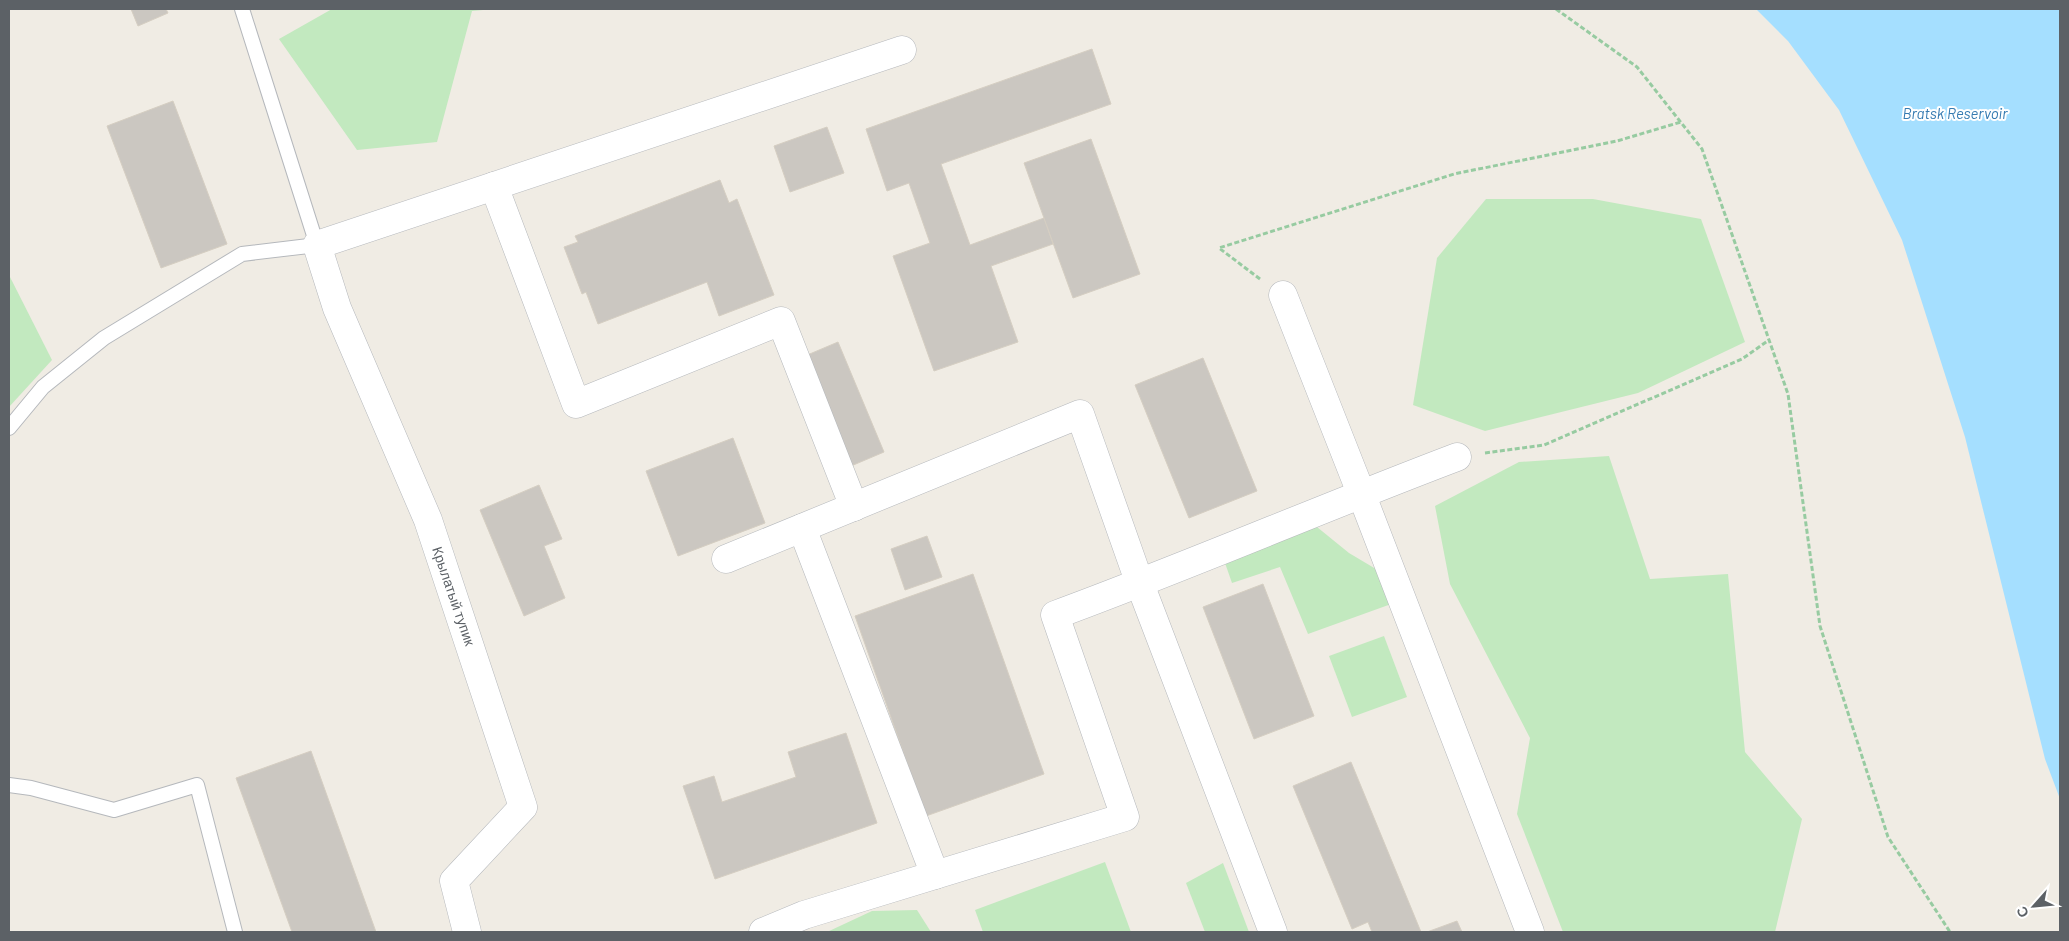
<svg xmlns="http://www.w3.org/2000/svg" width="2069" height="941" viewBox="0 0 2069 941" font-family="Barlow,sans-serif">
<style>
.green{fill:#c2e9bf}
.water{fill:#a5dfff}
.building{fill:#cbc7c1;stroke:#d5cec2}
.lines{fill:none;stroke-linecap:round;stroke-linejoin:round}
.lane-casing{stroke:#b5b8bc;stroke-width:16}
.street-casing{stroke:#b5b8bc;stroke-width:29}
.path{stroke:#97cba1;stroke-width:3;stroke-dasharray:5 2.5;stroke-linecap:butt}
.lane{stroke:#fff;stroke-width:14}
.street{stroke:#fff;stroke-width:28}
.labels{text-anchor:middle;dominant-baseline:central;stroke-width:4;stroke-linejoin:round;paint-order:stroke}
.street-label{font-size:14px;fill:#5c6166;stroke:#fff}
.water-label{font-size:15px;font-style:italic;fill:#367bb1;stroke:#fff}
</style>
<rect width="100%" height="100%" fill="#f0ece4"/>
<g class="green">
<polygon points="332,9 494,9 472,11 437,142 357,150 279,39"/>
<polygon points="1486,199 1593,199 1701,219 1745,342 1638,393 1485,431 1413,405 1437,258"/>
<polygon points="9,275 52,360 9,407"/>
<polygon points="1609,456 1650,579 1728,574 1745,752 1802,819 1775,932 1563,932 1517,814 1530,738 1450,584 1435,506 1519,462"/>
<polygon points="1317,527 1349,553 1391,578 1394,603 1308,634 1280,567 1232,583 1225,563"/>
<polygon points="1384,636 1407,697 1352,717 1329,656"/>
<polygon points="1105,862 1131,932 983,932 975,910"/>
<polygon points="1223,863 1249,932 1205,932 1186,883"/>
<polygon points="917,910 931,932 827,932 872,911"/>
</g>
<polygon class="water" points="1756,9 2060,9 2060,799 2045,759 1965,437 1902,240 1839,110 1788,41"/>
<g class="building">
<polygon points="131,9 166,9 168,13 138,26"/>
<polygon points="1092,49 1111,104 941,164 970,245 1044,218 1053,244 991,266 1018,342 934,371 893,256 930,243 909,183 887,191 866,129"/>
<polygon points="173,101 227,244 161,268 107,126"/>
<polygon points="827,127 844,173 790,192 774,146"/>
<polygon points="1091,139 1140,274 1073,298 1024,163"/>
<polygon points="720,180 729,203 737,199 774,295 719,316 707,282 598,324 586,292 582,294 564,247 578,242 575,236"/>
<polygon points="838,342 884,452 851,466 805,356"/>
<polygon points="1203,358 1257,491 1189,518 1135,385"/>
<polygon points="733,438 765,523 678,556 646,471"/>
<polygon points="539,485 562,539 544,546 565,598 524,616 480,510"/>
<polygon points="927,536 942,577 905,590 891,549"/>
<polygon points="973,574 1044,774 926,816 855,616"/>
<polygon points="1263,584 1314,716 1254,739 1203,607"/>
<polygon points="846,733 877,823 715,879 683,786 714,776 722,802 796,777 788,752"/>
<polygon points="311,751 376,932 292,932 236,778"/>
<polygon points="1351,762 1421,932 1372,932 1368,922 1352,929 1293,786"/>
<polygon points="1457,921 1462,932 1427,932"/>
</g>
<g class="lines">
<g class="lane-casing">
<g id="lane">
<polyline points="9,428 43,387 104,338 242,254 317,245 242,9"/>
<polyline points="9,785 31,788 114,810 197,785 235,932"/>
</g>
</g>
<g class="street-casing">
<g id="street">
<polyline points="494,186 576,404 781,321 854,507"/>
<polyline points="1283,295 1361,493 1530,932"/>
<polyline points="802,528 935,875"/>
<polyline points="726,559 1080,414 1140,584 1273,932"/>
<polyline points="467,932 454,881 523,807 428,520 337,308 317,245 902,50"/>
<path d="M763 932 804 915 1125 817 1055 615C1191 565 1322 508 1457 457"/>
</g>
</g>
<g class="path">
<polyline points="1556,9 1637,67 1702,149 1788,394 1820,626 1888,837 1950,932"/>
<polyline points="1260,279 1219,248 1454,174 1617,141 1681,122"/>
<polyline points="1485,453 1544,445 1742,359 1769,340"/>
</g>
<use href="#lane" class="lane"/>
<use href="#street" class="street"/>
</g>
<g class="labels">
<g class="street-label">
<text transform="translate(454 596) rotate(71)">Крылатый тупик</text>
</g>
<g class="water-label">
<text x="1955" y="113">Bratsk Reservoir</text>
</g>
</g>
<rect width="2069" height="941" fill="none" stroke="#5c6166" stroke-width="20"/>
<g transform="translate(2034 906) rotate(243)" stroke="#ffffff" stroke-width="4" paint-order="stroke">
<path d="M0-4L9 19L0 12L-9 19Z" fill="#5c6166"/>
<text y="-8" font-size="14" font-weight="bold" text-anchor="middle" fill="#5c6166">С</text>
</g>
</svg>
